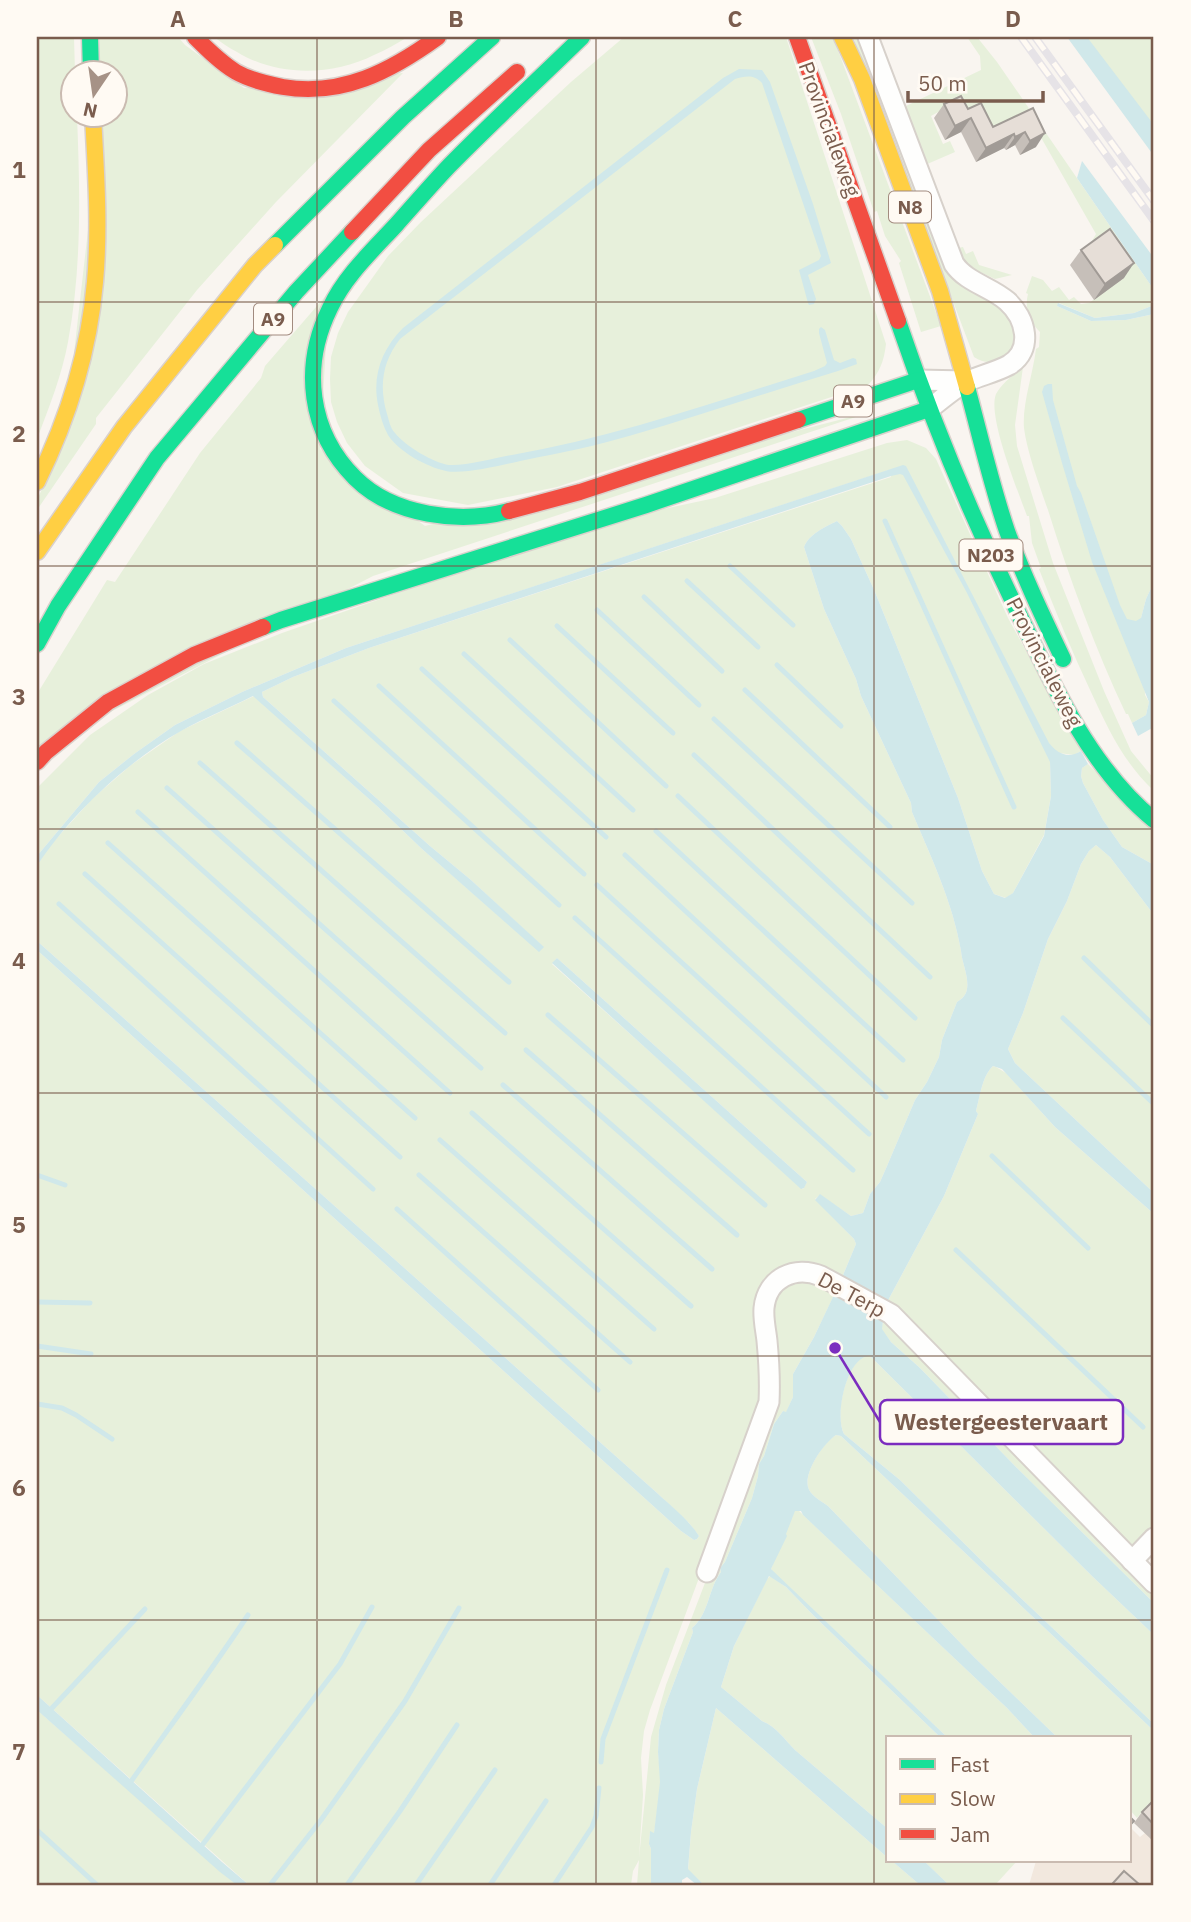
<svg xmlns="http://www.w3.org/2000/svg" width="1191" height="1922" viewBox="0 0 1191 1922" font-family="'IBM Plex Sans',sans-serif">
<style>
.residential{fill:#f2e8de}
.green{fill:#e7f0db;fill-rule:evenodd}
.water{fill:#d0e8ea}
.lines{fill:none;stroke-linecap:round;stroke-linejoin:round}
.stream{stroke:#d0e8ea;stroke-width:5}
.street-casing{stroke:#d7d1cb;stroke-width:23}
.fast-casing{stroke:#dad1cc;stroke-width:19}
.slow-casing{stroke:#dad1cc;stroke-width:19}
.jam-casing{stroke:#dad1cc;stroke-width:19}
.street{stroke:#fefefd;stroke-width:19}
.fast{stroke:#16e098;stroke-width:16}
.slow{stroke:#ffcf43;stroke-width:16}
.jam{stroke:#f24e42;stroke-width:16}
.rail-casing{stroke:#e6e3e7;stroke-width:8}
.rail{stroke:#fffaf3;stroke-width:5;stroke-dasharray:16;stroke-linecap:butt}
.wall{fill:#c6bfb9}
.shaded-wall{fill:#a19b96}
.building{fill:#e6ded7;stroke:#a19b96;stroke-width:2}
.grid{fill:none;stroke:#7a5c4d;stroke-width:2;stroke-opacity:0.55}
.labels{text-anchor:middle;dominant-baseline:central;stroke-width:6;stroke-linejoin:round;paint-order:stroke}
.shield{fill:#fffaf3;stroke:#a28b7f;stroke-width:2}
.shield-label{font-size:19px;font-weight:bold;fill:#7a5c4d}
.street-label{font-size:21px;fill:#7a5c4d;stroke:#fffaf3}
.leader{fill:none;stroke:#7b2cbf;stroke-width:2.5}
.callout-dot{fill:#7b2cbf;stroke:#fffaf3;stroke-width:2.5}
.callout{fill:#fffaf3;stroke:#7b2cbf;stroke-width:2.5}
.callout-label{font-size:23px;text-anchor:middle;font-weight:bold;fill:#7a5c4d}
.neatline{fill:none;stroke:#7a5c4d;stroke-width:2.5}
.grid-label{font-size:23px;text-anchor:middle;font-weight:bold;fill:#7a5c4d}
</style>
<rect width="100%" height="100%" fill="#f9f5f0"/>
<polygon class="residential" points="1154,1826 1154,1885 1029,1885 1036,1861 1130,1861 1130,1827 1140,1837"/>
<g class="green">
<path d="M37 37H74L75 73 74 74V116H77C80 191 82 267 68 342 62 375 49 407 37 439Z"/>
<polygon points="100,37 178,37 185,45 244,88 403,73 276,202 197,290 96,418 96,424 37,510 37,500 64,441 101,116 116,116 116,74 100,73"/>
<path d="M214 37H408C397 43 386 50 374 55 332 76 278 77 237 52 229 48 221 42 214 37Z"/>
<path d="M624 37H786L886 344C884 361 880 372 868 385L557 487 468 505 403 493 365 466 347 443 337 422 331 402 330 379 331 357 338 333 348 312 388 256 421 222 571 82Z"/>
<polygon points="811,37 833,37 941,326 921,332 899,263 901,261 885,236 877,211 874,212 841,114"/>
<path d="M853 37H864L967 286 1008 313 1017 338 1010 356C997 361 987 366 974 357Z"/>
<path d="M967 37H977L997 62 1154 290V305L1134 313 1095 318 1059 303 1057 306 1091 321 1126 320 1154 314V582L1146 599 1141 618 1145 695 1149 702 1146 715 1132 723 1128 714H1126C1095 648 1070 580 1048 510 1040 487 1027 452 1024 428 1022 404 1033 374 1036 349L1039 347 1040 332C1030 322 1024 308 1028 294L1026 293 1032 276 1043 280 1052 291 1059 287 1069 300 1074 297 1081 304 1089 303 1124 278 1092 247V241L1096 234 1039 134 977 143 962 99 931 116 943 144 950 141 955 152 925 165 958 248 963 247 966 254 973 251 979 265 1012 275 995 279 961 263 898 100 902 98 906 106 981 70 980 56Z"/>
<polygon points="1082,37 1154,37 1154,140"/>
<polygon points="329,292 320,449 425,526 874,411 373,576 37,750 37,694 107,580 115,582 200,453 261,378 265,366"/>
<path d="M1023 367 1015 425 1017 446 1053 563 1104 691 1131 751 1154 779V791C1124 763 1108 729 1091 692 1072 652 1055 610 1039 569L1041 568 1032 543 1029 516H1027C1018 491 987 416 996 394 1002 383 1014 374 1023 367Z"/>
<path d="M907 440 926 448 936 459 1008 618 1081 751 1074 755 1059 753 1050 762 1051 796 1044 835 1013 893 1006 898 994 894 982 871 958 798 875 592 851 539 842 526 837 521C825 527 809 534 804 547L824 609 856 679 861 696 911 803 912 812C931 857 953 903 961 951 962 963 969 977 967 989 966 995 962 999 957 1002L942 1040 939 1057 927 1082 915 1100 887 1166 880 1182 870 1194 863 1213 851 1216 820 1195 815 1199 854 1239 856 1244 841 1280C822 1270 800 1260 779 1274 746 1298 766 1346 767 1378 767 1386 766 1393 765 1400L650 1710 644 1731 641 1758 643 1795 639 1858 651 1737 666 1685 771 1410C774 1399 775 1388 775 1377 773 1349 754 1292 791 1278 808 1272 823 1279 837 1289L814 1337 793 1374V1397L786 1413 783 1411 774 1424 764 1456 759 1464 758 1476 752 1498 725 1562 720 1568 721 1572C708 1589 709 1614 692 1628L693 1632 664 1709 659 1730 658 1752 661 1782 654 1834 650 1832 649 1844 651 1849V1885H637L639 1860 633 1871 631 1885H249L37 1695V950L681 1531 694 1540 697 1539 699 1536 689 1523 656 1492 37 941V866L47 849 92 799 131 765 180 731 254 696 377 806 422 849 539 951 543 947 471 880 430 846 263 697 262 692 293 677 369 648 891 477 889 470 346 648 242 692 175 725 134 754 99 782 37 856V788L90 735 148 695 204 664 282 633 551 540 654 511 715 498 887 443ZM557 958 807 1182 803 1189 552 964Z"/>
<polygon points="1088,764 1154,831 1154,865 1122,847 1103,820 1083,783 1081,776 1082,768"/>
<polygon points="1096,845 1110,857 1154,915 1154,1193 1015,1063 1008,1049 1023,1013 1048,939 1067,901 1081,864 1089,851"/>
<path d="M993 1066 996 1067 1006 1073 1055 1127 1154 1214V1531L1138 1547 1125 1548 885 1306 944 1196 978 1114 976 1111C980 1097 982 1076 993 1066Z"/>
<polygon points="884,1320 1154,1589 1154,1603 1015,1466 920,1368 891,1342 881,1329"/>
<path d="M865 1355 870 1356 1093 1577 1154 1635V1724L987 1566 900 1480 844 1434C834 1415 846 1364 865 1355Z"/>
<path d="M836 1435 841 1436 1154 1731V1809L1148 1804 1137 1818 1130 1810V1738H1058L975 1658 828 1506C821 1501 810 1495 808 1487 804 1471 824 1442 836 1435Z"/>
<polygon points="798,1510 1007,1708 1035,1738 948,1738 772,1571 771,1569 794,1511"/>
<path d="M770 1576 786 1587 815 1617 941 1738H888V1829L795 1750C784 1739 777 1727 762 1721L721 1687 734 1646 767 1579Z"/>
<polygon points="716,1708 888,1858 888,1861 892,1861 920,1885 704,1885 688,1870 691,1832 697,1789"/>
<polygon points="37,1710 237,1885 37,1885"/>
<polygon points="924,1861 1017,1861 995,1885 949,1885"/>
</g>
<g class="water">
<polygon points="1067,37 1087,37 1154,125 1154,156"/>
<path d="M739 69 762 70 770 82 813 204 831 263 808 275 816 299 814 304 809 305 808 303 799 270 819 260 821 256 762 83C754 74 745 76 735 79L400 339C382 362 379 387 387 414 389 420 390 428 395 433 405 446 434 463 449 465 466 466 495 458 512 455 615 437 714 402 814 371L825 366 827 363 819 333V329L821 327 825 330 834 360 840 363 853 358 856 359 857 364 838 371C768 392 699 416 629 436 595 446 560 453 525 460 506 464 465 475 446 471 427 467 399 452 388 435 383 426 380 415 378 405 372 375 382 349 403 328L723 78Z"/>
<polygon points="1082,161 1154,258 1154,290 1077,178"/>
<polygon points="1058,303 1095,318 1134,313 1154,305 1154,314 1126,320 1091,321 1057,306"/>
<polygon points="1048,384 1052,384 1053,400 1077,486 1081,493 1120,605 1127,619 1136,621 1141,618 1146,599 1154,582 1154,727 1138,736 1132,723 1146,715 1149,702 1092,562 1062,463 1042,392 1044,386"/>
<path d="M903 465 906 466 1049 743C1058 754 1068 759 1081 751L1088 764 1082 768 1081 776 1083 783 1103 820 1122 847 1154 865V915L1110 857 1096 845 1089 851 1081 864 1067 901 1048 939 1023 1013 1008 1049 1015 1063 1154 1193V1214L1055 1127 1002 1069 993 1066C982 1076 980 1097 976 1111L978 1114 944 1196 885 1306 882 1329 891 1342 920 1368 1015 1466 1154 1603V1635L1093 1577 870 1356C847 1355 834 1416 844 1434L900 1480 987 1566 1154 1724V1731L841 1436 836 1435C824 1443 804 1471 808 1487 810 1495 821 1501 828 1506L975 1658 1058 1738H1035L1007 1708 803 1515 801 1511H795L786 1534 787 1536 771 1569 948 1738H941L815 1617 786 1587 769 1576 734 1646 721 1687 762 1721C777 1727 784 1739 795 1750L888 1829V1858L716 1708 697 1789 691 1832 688 1869 704 1885H697L687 1877 682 1880V1885H651V1849L649 1844 650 1831 654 1833 660 1782 658 1752 659 1730 664 1709 693 1632 692 1628C709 1614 708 1589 721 1572L720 1568 725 1562 752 1498 758 1476 759 1464 764 1456 774 1424 783 1411 786 1412 793 1397V1374L814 1337 841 1280 856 1244 854 1239 815 1200 820 1194 851 1216 863 1213 870 1194 880 1182 887 1166 915 1100 927 1082 939 1057 942 1040 957 1002C962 999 966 995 967 989 969 977 962 963 961 951 953 903 931 857 912 812L911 803 861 696 856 679 824 609 804 547C809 534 825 527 837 521L842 526 851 539 875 592 958 798 982 871 994 894 1005 898 1013 893 1044 836 1051 796 1050 762 967 593 903 475 900 474 891 476 369 648 293 677 262 692 263 697 430 846 471 880 544 947 539 952 422 849 377 806 253 696C229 708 204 718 181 731 129 760 69 816 37 866V856L99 782 134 754 175 725 242 692 346 648Z"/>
<path d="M37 941 656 1492C670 1505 688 1519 699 1536L697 1539 694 1540 681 1531 37 950Z"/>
<polygon points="557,958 807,1182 804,1188 801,1189 552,963"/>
<polygon points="37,1695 222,1862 249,1885 237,1885 220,1872 37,1710"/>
<polygon points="892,1861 924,1861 949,1885 920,1885"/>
</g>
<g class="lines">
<g class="stream">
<polyline points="885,521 1014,807"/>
<polyline points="730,566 793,625"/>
<polyline points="687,581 758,647"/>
<polyline points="644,597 722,671"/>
<polyline points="597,610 699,705"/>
<polyline points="557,626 673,733"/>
<polyline points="510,640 666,786"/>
<polyline points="464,654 633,810"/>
<polyline points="777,665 841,726"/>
<polyline points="422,669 606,837"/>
<polyline points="379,686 584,874"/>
<polyline points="745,690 890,827"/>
<polyline points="334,701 559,905"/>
<polyline points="714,719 912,903"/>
<polyline points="237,743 509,982"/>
<polyline points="694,755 930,977"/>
<polyline points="200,763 505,1033"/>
<polyline points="167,788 481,1068"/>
<polyline points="678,796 915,1018"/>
<polyline points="138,812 450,1093"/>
<polyline points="656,831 903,1060"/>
<polyline points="108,843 415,1118"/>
<polyline points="625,855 886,1097"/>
<polyline points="85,874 400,1157"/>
<polyline points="597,885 869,1134"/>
<polyline points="59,904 373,1189"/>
<polyline points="575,918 853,1170"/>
<polyline points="1084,958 1154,1026"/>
<polyline points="548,1015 765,1205"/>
<polyline points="1063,1018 1154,1104"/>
<polyline points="526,1050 737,1235"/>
<polyline points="503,1085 712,1269"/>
<polyline points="472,1113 691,1306"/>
<polyline points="440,1140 654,1329"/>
<polyline points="992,1156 1088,1248"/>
<polyline points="37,1175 65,1185"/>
<polyline points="419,1175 630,1362"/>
<polyline points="397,1209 598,1390"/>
<polyline points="956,1250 1143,1427"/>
<polyline points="37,1302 90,1303"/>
<polyline points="37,1346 91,1354"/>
<polyline points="37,1404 62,1408 76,1415 112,1439"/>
<polyline points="52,1708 145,1609"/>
<polyline points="601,1762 603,1739 667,1570"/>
<path d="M132 1780C171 1725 211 1671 248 1615"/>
<polyline points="37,1830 97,1885"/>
<polyline points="203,1844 340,1664 372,1607"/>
<polyline points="270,1885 321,1820 405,1701 459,1608"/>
<polyline points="347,1885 400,1811 457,1725"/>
<polyline points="416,1885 495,1770"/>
<polyline points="490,1885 546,1801"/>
<polyline points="554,1885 592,1827 596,1816 599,1788"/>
</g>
<g class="street-casing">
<g id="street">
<path d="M868 37 954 264C966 282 991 287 1007 301 1026 318 1034 350 1009 365 996 372 982 375 968 381 955 387 941 400 929 409"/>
<polyline points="918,380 966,381"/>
<polyline points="1132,1561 1154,1538"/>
<path d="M707 1572 769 1402C770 1382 769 1362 767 1341 766 1331 763 1319 764 1308 767 1278 795 1265 821 1276L891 1314 1154 1583"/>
</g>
</g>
<g class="fast-casing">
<g id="fast">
<polyline points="90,37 91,74"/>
<polyline points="275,245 403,117 492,37"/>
<path d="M898 321C932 421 972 518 1018 612 1052 684 1091 769 1154 820"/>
<path d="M967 387C980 435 991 484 1007 531 1023 575 1043 617 1063 659"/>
<polyline points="798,420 918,380"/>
<path d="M509 511C460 524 393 516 355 478 309 432 301 367 330 308 345 276 372 251 396 225 413 206 431 185 449 166 492 122 538 80 582 37"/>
<polyline points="263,627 281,620 646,505 929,409"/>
<polyline points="37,644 58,606 157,458 296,292 352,232"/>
</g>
</g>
<g class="slow-casing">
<g id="slow">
<polyline points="842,37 862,79 940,291 967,387"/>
<path d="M37 482C68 419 89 352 95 282 100 227 96 171 93 116"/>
<polyline points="37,552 124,427 255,265 275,245"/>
</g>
</g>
<g class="jam-casing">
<g id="jam">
<path d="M195 37C208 50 221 63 236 72 250 80 267 84 283 87 342 97 391 71 438 37"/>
<polyline points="797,37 898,321"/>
<polyline points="352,232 429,150 517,72"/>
<polyline points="509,511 580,492 798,420"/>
<polyline points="37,762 46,752 108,702 194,655 263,627"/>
</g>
</g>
<use href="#street" class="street"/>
<use href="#fast" class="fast"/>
<use href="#slow" class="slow"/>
<use href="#jam" class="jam"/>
<g class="rail-casing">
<g id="rail">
<polyline points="1021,37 1154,221"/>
<polyline points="1035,37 1154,201"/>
</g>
</g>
<use href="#rail" class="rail"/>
</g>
<g class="wall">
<polygon points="944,104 968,109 993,127 1033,108 1036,147 1020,155 1015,145 1006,150 1004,148 976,162 961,132 945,140 934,118"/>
<polygon points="1081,250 1124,278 1094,300 1070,265"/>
<polygon points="1154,1800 1154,1842 1134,1823 1142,1812"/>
</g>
<g class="shaded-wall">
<polygon points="971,118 961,132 945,140 955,126"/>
<polygon points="1025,132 1015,145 1006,150 1015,137"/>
<polygon points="1045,133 1036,147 1020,155 1030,141"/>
<polygon points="1014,134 1004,148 976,162 986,148"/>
<polygon points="1134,263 1124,278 1094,300 1105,284"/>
</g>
<g class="building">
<polygon points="961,96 968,109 981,103 993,127 1033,108 1045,133 1030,141 1025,132 1015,137 1014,134 986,148 971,118 955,126 944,104"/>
<polygon points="1110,229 1134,263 1105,284 1081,250"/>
<polygon points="1154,1800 1154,1825 1142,1812"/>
<polygon points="1130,1817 1134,1821 1130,1825"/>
<polygon points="1124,1871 1140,1885 1116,1885 1113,1883"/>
</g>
<path class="grid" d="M317 37V1885M596 37V1885M874 37V1885M37 302H1154M37 566H1154M37 829H1154M37 1093H1154M37 1356H1154M37 1620H1154"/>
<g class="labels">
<g class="shield">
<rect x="889" y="191.5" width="42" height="31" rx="5"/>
<rect x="254" y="303.5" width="38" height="31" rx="5"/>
<rect x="834" y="385.5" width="38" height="31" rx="5"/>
<rect x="959.5" y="539.5" width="63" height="31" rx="5"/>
</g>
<g class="shield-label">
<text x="910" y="207">N8</text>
<text x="273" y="319">A9</text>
<text x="853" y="401">A9</text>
<text x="991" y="555">N203</text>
</g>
<g class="street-label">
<text transform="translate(830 129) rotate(70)">Provincialeweg</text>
<text transform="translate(1045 662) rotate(63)">Provincialeweg</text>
<text transform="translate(852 1294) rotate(28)">De Terp</text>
</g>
</g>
<path class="leader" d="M835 1348L880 1422"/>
<circle class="callout-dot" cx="835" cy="1348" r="7"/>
<rect class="callout" x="880" y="1400" width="243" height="44" rx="7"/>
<g class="callout-label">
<text x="1001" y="1430">Westergeestervaart</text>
</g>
<rect width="1191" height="1922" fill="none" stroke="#fffaf3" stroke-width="77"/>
<rect x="886" y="1736" width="245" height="126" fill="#fffaf3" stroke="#cabbb1" stroke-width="2"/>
<rect x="900" y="1759" width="35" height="10" fill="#16e098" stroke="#cabbb1" stroke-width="2"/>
<text x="950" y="1772" font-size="21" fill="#7a5c4d">Fast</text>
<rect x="900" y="1794" width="35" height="10" fill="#ffcf43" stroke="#cabbb1" stroke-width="2"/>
<text x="950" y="1806" font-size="21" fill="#7a5c4d">Slow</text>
<rect x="900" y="1829" width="35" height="10" fill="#f24e42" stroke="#cabbb1" stroke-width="2"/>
<text x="950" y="1842" font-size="21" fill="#7a5c4d">Jam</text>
<g transform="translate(94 94) rotate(193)"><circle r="33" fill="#fffaf3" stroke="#cabbb1" stroke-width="2"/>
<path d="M0-5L12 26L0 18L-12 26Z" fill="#a69286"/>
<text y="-10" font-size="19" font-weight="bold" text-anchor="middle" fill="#7a5c4d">N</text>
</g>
<path d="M908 91v10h135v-10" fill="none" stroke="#7a5c4d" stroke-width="3.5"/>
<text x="918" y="91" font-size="21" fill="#7a5c4d" stroke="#fffaf3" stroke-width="5" paint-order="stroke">50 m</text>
<rect x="38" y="38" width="1114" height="1846" class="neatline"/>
<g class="grid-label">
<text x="178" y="27">A</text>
<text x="456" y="27">B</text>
<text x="735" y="27">C</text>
<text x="1013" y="27">D</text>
<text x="19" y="178">1</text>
<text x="19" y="442">2</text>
<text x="19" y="705">3</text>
<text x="19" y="969">4</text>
<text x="19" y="1233">5</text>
<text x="19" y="1496">6</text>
<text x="19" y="1760">7</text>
</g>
</svg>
